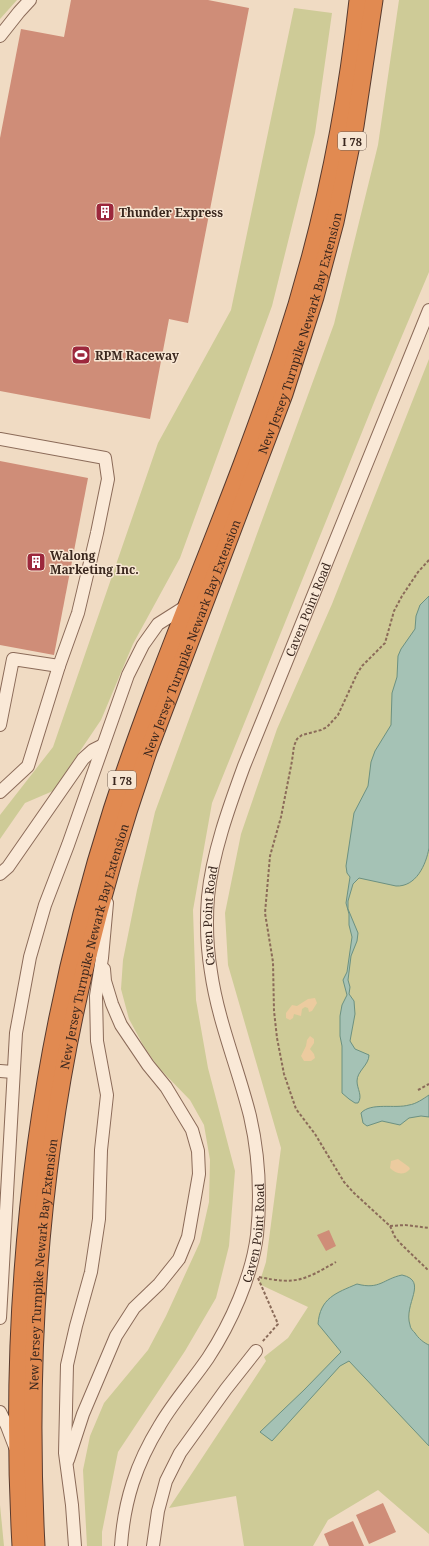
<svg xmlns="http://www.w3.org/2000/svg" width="429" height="1546" viewBox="0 0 429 1546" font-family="'Noto Serif',serif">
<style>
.green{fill:#cecb97}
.sand{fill:#eccb9f}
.water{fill:#a5c2b5;stroke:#6c9181}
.building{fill:#cf8d78}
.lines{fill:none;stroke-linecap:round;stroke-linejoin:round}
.minor-casing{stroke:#8b6b59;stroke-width:14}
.highway-casing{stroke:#583a2e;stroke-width:19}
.path{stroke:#8b6b59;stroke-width:2;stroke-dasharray:3 2;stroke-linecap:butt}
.minor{stroke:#fae9d7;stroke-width:12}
.highway{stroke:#e18a51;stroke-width:17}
.labels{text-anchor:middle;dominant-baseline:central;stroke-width:3;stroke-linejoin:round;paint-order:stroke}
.shield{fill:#f7e6d3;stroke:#736054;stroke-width:1}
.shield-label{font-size:11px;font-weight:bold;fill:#3a271e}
.poi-label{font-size:12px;font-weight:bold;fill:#3a271e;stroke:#f7e6d3;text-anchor:start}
.street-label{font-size:12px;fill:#3a271e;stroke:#f7e6d3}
</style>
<rect width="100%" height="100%" fill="#f0dbc3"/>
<g class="green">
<polygon points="0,0 17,0 0,19"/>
<polygon points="399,0 429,0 429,272 377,395 212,803 193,910 196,1000 208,1068 235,1171 229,1246 216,1298 185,1351 118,1452 102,1532 102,1546 87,1546 83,1470 90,1436 104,1403 148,1350 166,1316 200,1242 209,1202 210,1160 204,1125 190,1100 158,1067 143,1045 129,1019 121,989 123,960 137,890 155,812 334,324 378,145"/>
<polygon points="294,8 332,13 315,133 272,306 180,558 133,644 101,720 53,791 25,803 0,839 0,815 53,747 158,443 231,310"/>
<polygon points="429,359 429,1534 378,1490 328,1520 313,1546 244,1546 236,1496 169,1508 266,1361 264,1357 288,1338 308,1307 259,1284 266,1262 281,1148 228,965 225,913 241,834 277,729 332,604"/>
<polygon points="0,1505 4,1546 0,1546"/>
</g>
<g class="sand">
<polygon points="315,998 317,1003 312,1011 309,1012 308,1008 305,1007 302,1009 301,1016 294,1014 293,1018 290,1020 286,1018 286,1013 292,1005 297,1006 308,999"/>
<polygon points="310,1036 314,1039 314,1043 310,1049 314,1054 315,1058 311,1061 304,1061 301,1056 306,1046 307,1040"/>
<path d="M398 1159 409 1167 410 1169C404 1176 396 1174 390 1168L391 1161Z"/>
</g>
<g class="water">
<path d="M429 596V848C426 865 416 887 396 886L359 878 353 884 348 901V909L358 933 357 941 351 956 348 980 350 987 349 994 354 1001 355 1014 350 1041 355 1049 369 1055C369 1065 357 1071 357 1081 357 1089 363 1096 358 1103H355L349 1099 342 1093V1046L340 1036V1016L342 1005 347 995 343 980 347 972 352 937 349 925V914L346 903 350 877 347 873 346 866 354 813 368 786 371 762 375 751 391 725 392 693 397 677 398 656 401 649 415 629 416 616 420 605Z"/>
<path d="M429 1095V1117L421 1116 409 1118 400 1125 382 1121 367 1126 363 1123 361 1113C371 1102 395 1109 409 1105 416 1104 423 1099 429 1095Z"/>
<path d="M402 1275C429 1281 403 1304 410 1325 410 1328 413 1331 415 1333 418 1338 424 1343 429 1345V1446L349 1361 340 1366 272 1441 260 1432 304 1390 341 1352 318 1324C320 1298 336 1293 357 1284 380 1290 383 1279 402 1275Z"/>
</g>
<g class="building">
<polygon points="71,0 208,0 249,8 188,323 169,319 150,419 0,391 0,138 21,29 64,37"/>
<polygon points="0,461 88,478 54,655 0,645"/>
<polygon points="329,1230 336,1246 326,1251 317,1235"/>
<polygon points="383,1503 396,1532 369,1544 356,1515"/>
<polygon points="353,1521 364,1546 329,1546 324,1534"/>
</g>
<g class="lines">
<g class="minor-casing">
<g id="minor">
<polyline points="0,36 19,12 30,0"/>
<polyline points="0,439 105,458 108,479 97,533 78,613 59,666 28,766 0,792"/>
<polyline points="0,725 13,659 59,666"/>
<polyline points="0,874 8,867 83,759 93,750 103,745"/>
<polyline points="0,1071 13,1072"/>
<polyline points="0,1318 16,1033 30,957 45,905 68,845 128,675 143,645 158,624 188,605"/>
<polyline points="0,1412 7,1426 15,1447"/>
<polyline points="68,1460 83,1414 116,1336 134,1308 159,1284 179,1259 188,1237 199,1174 198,1151 192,1130 166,1087 148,1065 121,1025 112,1004 105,981 104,969"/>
<polyline points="75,1546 72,1505 65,1453 67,1365 76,1326 91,1272 99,1219 101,1150 107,1095 97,1041 96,996 102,958 107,903"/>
<path id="s1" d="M121 1546C124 1501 136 1464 160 1425 174 1401 193 1380 208 1358 231 1323 252 1276 257 1235 261 1195 259 1155 250 1116 238 1068 218 1021 211 972 207 948 206 922 208 897 212 854 229 807 244 766L429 310"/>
<polyline points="153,1546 158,1511 166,1481 180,1453 226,1389 256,1351"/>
</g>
</g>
<g class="highway-casing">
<g id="highway">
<path d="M21 1546C7 1297 36 1048 112 810 162 655 231 507 282 352 320 238 345 119 358 0"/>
<path id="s2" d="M36 1546C26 1349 40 1152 87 959 104 888 125 818 149 749L284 394 315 297 335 222 355 126 374 0"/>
</g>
</g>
<g class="path">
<polyline points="429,560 418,572 402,596 394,611 385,643 362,666 357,674 338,715 327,727 321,730 302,735 297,739 294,746 292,761 281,817 270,856 265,913 273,962 274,1011 277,1038 284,1074 296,1109 315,1134 344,1182 354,1193 390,1226 395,1237 400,1243 429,1271"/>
<polyline points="418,1090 429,1084"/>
<polyline points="390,1226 405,1225 429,1228"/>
<path d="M259 1277C297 1285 304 1280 336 1262"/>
<polyline points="258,1278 278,1324 262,1342"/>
</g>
<use href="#minor" class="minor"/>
<use href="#highway" class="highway"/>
</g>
<defs>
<g id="building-square" transform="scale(1)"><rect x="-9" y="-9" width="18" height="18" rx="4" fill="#9c273c" stroke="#f7e6d3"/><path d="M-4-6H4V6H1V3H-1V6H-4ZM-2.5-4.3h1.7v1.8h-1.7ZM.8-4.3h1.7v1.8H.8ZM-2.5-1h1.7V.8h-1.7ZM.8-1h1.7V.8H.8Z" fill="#fff"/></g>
<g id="stadium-square" transform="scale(1)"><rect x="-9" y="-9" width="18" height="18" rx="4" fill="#9c273c" stroke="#f7e6d3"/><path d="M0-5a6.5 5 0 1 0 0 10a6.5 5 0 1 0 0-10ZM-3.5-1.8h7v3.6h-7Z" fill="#fff"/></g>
</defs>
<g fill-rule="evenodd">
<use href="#building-square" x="105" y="212"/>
<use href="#stadium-square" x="81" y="355"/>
<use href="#building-square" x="36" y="562"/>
</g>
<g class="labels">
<g class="shield">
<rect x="338" y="132" width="28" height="18" rx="3"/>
<rect x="108" y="771" width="28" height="18" rx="3"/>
</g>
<g class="shield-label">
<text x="352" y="141">I 78</text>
<text x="122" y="780">I 78</text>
</g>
<g class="poi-label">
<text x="119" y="212">Thunder Express</text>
<text x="95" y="355">RPM Raceway</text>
<text x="50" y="555">Walong<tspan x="50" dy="14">Marketing Inc.</tspan></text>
</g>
<g class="street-label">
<text stroke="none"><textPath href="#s2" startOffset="1253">New Jersey Turnpike Newark Bay Extension</textPath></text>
<text stroke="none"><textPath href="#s1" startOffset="994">Caven Point Road</textPath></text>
<text stroke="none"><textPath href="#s2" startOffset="929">New Jersey Turnpike Newark Bay Extension</textPath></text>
<text stroke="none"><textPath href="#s1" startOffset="670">Caven Point Road</textPath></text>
<text stroke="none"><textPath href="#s2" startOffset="605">New Jersey Turnpike Newark Bay Extension</textPath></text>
<text stroke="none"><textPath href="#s1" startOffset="346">Caven Point Road</textPath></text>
<text stroke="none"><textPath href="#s2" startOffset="282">New Jersey Turnpike Newark Bay Extension</textPath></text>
</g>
</g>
</svg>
